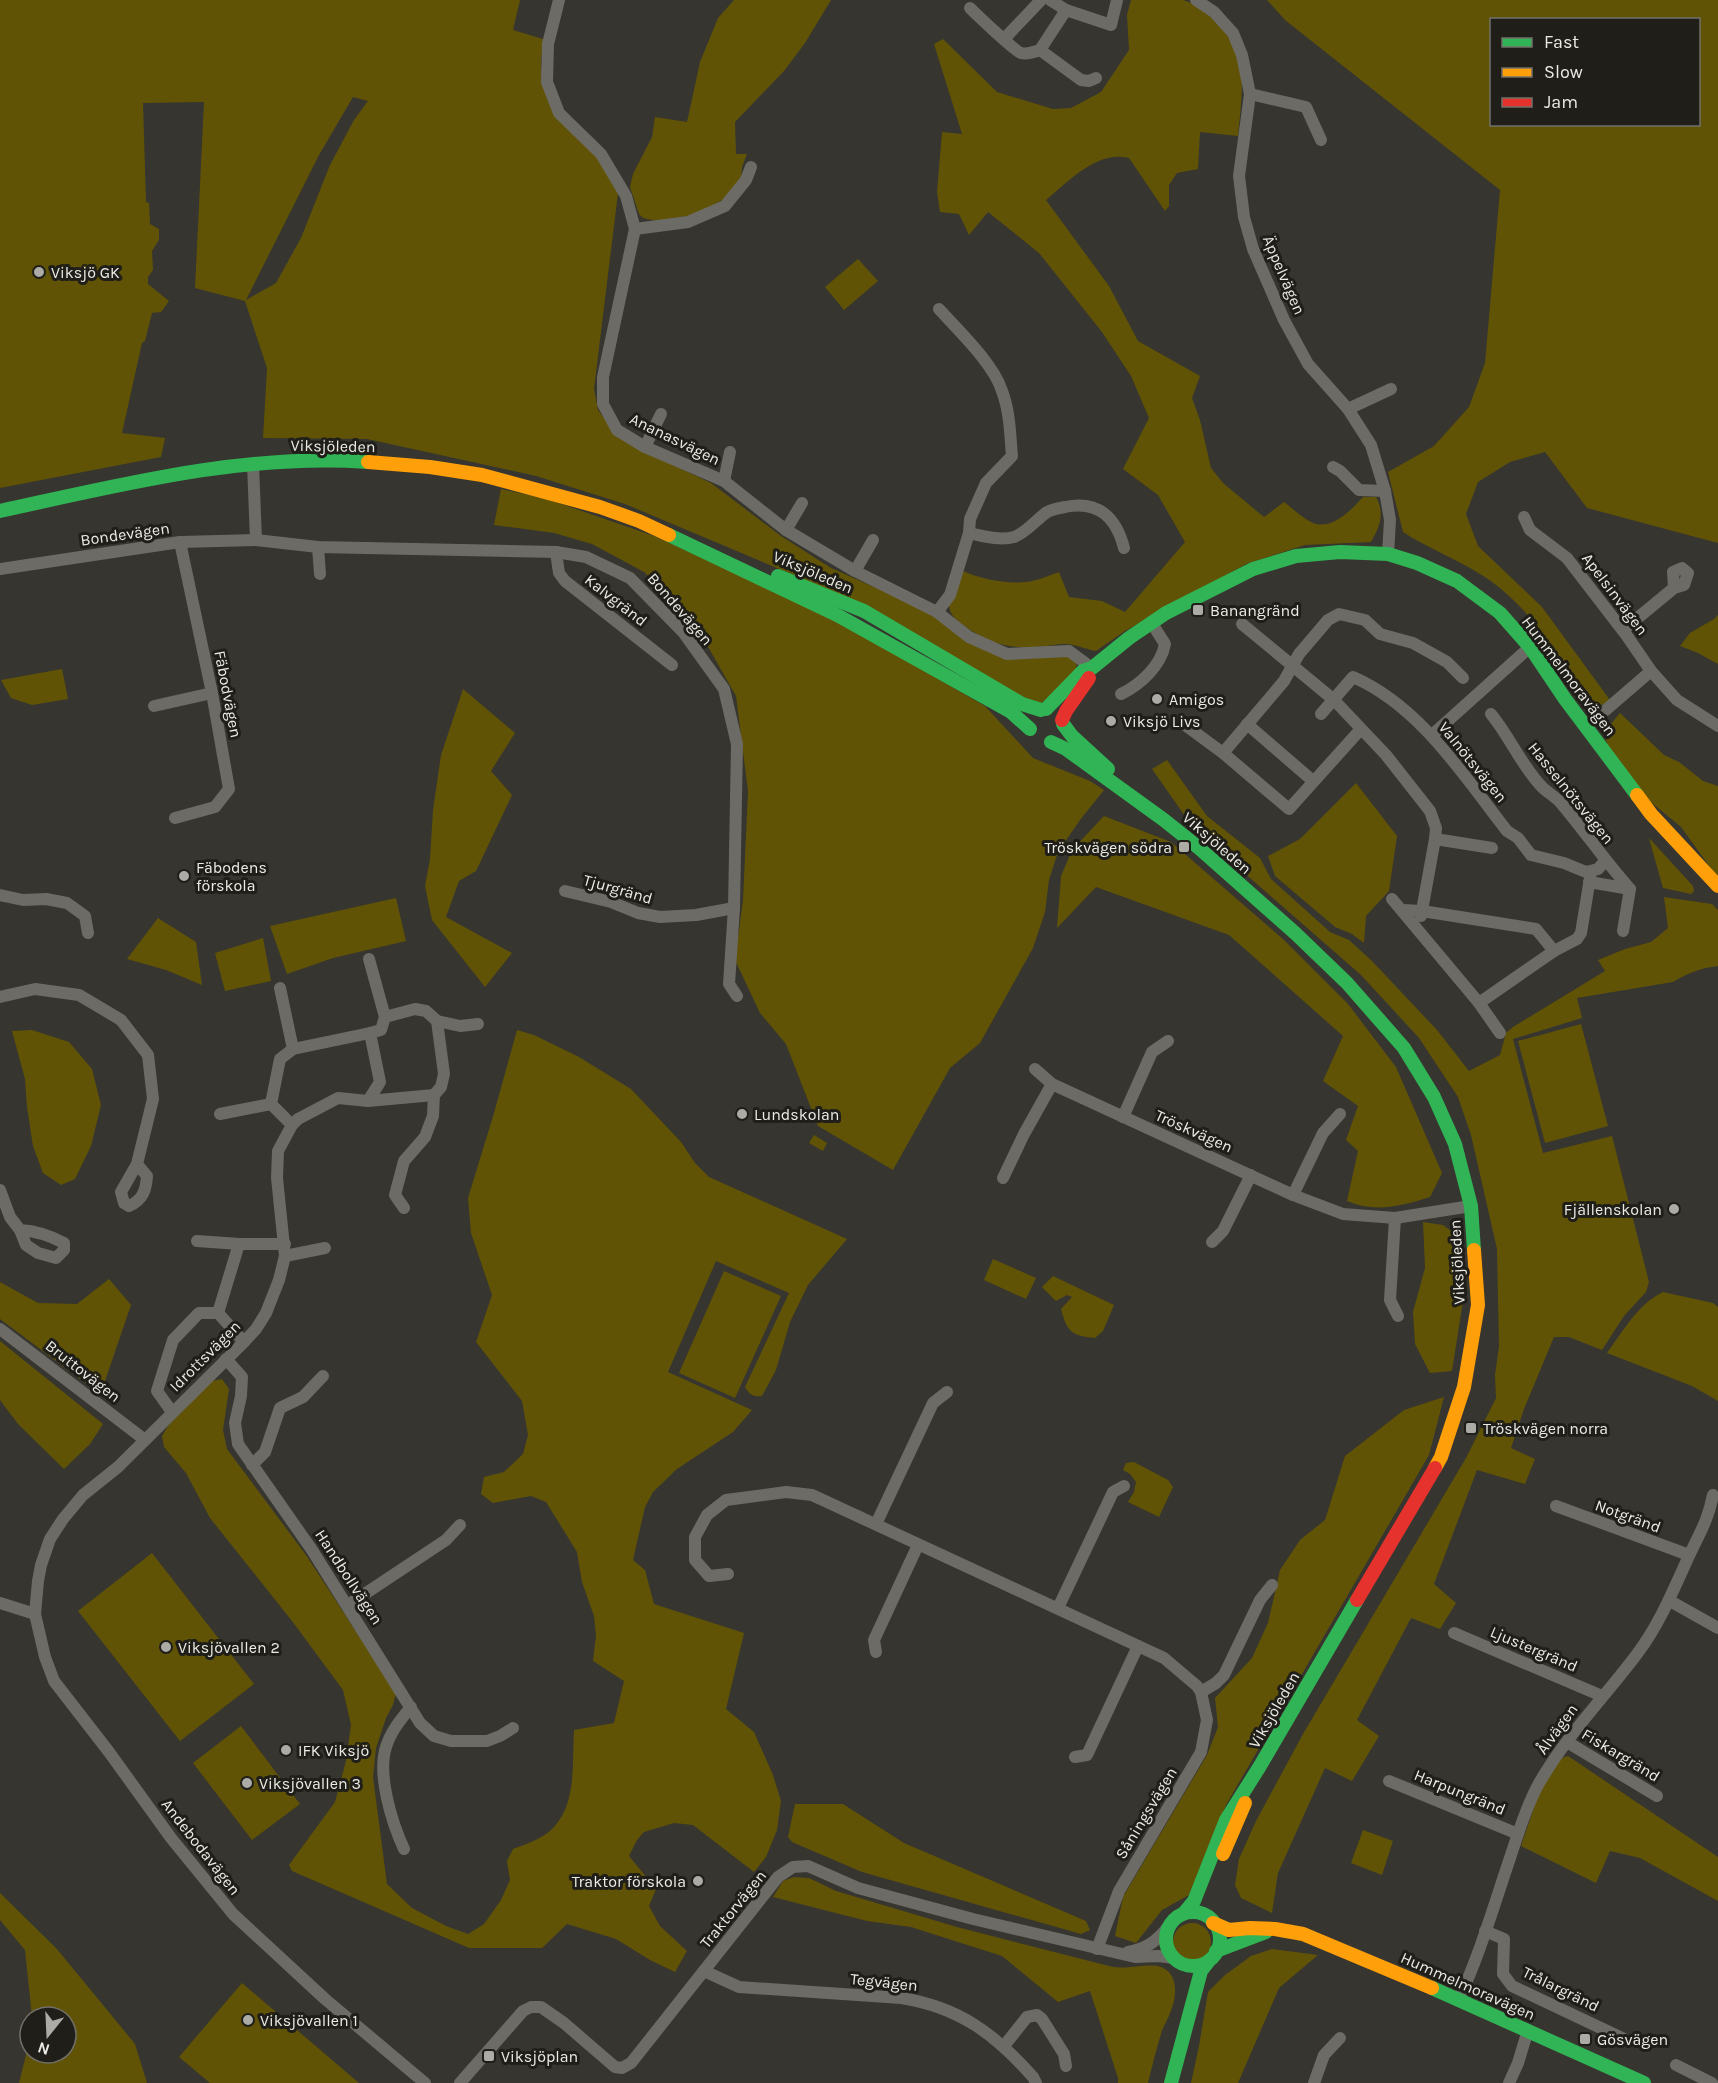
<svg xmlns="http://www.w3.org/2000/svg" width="1718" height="2083" viewBox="0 0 1718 2083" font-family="Karla,sans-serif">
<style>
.green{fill:#615306;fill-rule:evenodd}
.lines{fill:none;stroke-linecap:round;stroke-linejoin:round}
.street{stroke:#6c6b66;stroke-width:12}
.fast{stroke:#30b455;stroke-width:14}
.slow{stroke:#ff9f0a;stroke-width:14}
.jam{stroke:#e5322d;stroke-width:14}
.poi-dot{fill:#acaba5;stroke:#1f1e19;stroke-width:2}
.labels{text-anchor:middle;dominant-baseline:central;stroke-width:6;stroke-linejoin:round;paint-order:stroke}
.poi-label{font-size:16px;fill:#ecebe4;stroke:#1f1e19;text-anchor:start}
.street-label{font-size:16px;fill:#ecebe4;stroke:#1f1e19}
</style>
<rect width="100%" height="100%" fill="#36352f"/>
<g class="green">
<path d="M0 0H520L513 30 543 39 541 62 542 83 597 157 618 193 594 389 598 410 612 429 641 450 711 483 781 536 831 568 910 603 1005 658 1068 656 1077 663 1075 674 1040 704 1029 702 872 608 625 504 536 476 367 439 263 438 267 368 245 301 195 288 204 102 143 103 146 202 149 203 150 224 159 229V240L152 251 153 270 148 277V284L169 301 161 312 152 313 145 341 142 343 122 433 165 438 161 457 0 488ZM353 97 368 101 354 120 330 165 301 238 276 283 246 300 319 155Z"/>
<polygon points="734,0 831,0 805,43 784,71 735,122 736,154 747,154 742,167 741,179 724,199 698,214 657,221 643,218 639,214 630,187 633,174 652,137 655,117 687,122 700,62 718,18"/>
<path d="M1131 0H1183C1210 9 1231 34 1239 60 1245 80 1240 115 1238 136L1200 132 1198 169 1177 173 1169 185V206L1165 211 1129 158C1097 150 1068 182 1046 200L1109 286 1138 341 1200 376 1192 398 1200 420 1211 468 1223 483 1264 517 1284 502C1292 508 1301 517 1311 522 1331 532 1351 510 1363 497H1376C1385 513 1380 527 1371 542L1305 545 1246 564 1125 631 1096 651C1085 649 1075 644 1064 644 1055 644 1045 647 1036 647 1009 649 988 643 966 627 958 621 950 616 949 606 948 596 958 581 963 571 981 579 1005 584 1026 582 1036 581 1048 576 1059 572L1069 597 1102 601 1125 612 1185 542 1158 495 1123 469 1149 418 1131 376 1102 332 1039 253 988 212 969 235 959 214 940 212 937 192 942 132 962 134 934 44 943 39 997 92 1053 109 1071 108 1101 92 1129 50 1127 15Z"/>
<path d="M1267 0H1718V543L1587 508 1545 452 1510 462 1478 482 1466 514 1478 546 1542 607 1610 700 1600 706 1593 707C1561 660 1531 605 1480 574 1455 558 1427 548 1403 532L1388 472 1434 446 1469 407 1485 363 1500 190 1285 20ZM1492 20H1698V124H1492Z"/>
<polygon points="858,259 878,281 844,310 825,287"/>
<polygon points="501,489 547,499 657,537 833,619 985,706 1033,758 1090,781 1104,790 1080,820 1058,852 1049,880 1045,912 1033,948 980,1043 950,1068 893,1170 818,1126 786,1044 760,1013 735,960 743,900 748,791 736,696 690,615 644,572 592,544 554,533 494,525"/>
<polygon points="1718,615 1718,664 1698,653 1680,646 1690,633 1714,619"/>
<polygon points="62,669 68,699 32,705 11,698 1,680"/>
<polygon points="463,689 515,733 491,771 512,795 476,871 459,881 446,917 512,953 485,987 432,920 425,886 430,859 433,810 441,755"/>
<polygon points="1620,713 1664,755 1679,762 1703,781 1718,786 1718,878 1681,827 1646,798 1609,750 1603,729 1610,725"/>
<path d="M1167 760 1207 816 1260 858 1271 879 1330 932 1349 940 1372 961 1437 1030 1469 1071 1500 1055 1506 1033 1513 1027 1605 971 1598 960 1625 949 1651 942 1668 928 1664 897 1712 904 1718 910V966C1701 968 1688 973 1673 982L1577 998 1582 1018 1513 1039 1543 1153 1612 1136 1649 1282 1646 1292 1624 1316 1602 1350 1569 1337H1554L1524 1409 1511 1448 1535 1459 1525 1484 1477 1470 1434 1584 1456 1603 1440 1629 1411 1618 1357 1720 1379 1736 1352 1781 1325 1768 1278 1873 1272 1913 1241 1898 1235 1885 1239 1859 1256 1821 1303 1734 1466 1458 1496 1398 1495 1375 1499 1346 1497 1249 1471 1135 1458 1097 1419 1038 1361 975 1194 829 1152 769Z"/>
<polygon points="1356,783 1397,836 1389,891 1366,916 1364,943 1352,934 1335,927 1275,876 1268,856 1300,839"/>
<path d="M1104 816 1171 842 1284 940 1348 1004 1396 1067 1442 1173 1430 1197C1402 1206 1375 1213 1347 1201L1358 1151 1346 1140 1358 1106 1323 1081 1343 1036 1229 935 1096 887 1057 928 1061 876 1072 850Z"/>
<polygon points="1649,838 1693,886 1694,891 1691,894 1663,888"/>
<polygon points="396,898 406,941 333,958 287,974 270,926"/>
<polygon points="158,918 196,942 202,985 166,970 127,959"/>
<polygon points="263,938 271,981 225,991 215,953"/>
<polygon points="1581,1024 1608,1126 1545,1143 1518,1041"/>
<polygon points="32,1030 69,1042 92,1069 101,1105 91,1146 75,1179 61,1185 43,1173 33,1146 27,1107 25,1079 12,1031"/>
<path d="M517 1030 534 1035 579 1057 631 1089 681 1142 695 1163 709 1177 847 1239 808 1285 790 1322 776 1370 762 1396C753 1397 750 1395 745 1387L789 1293 716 1261 668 1372 752 1410 733 1432 677 1469 653 1492 645 1507 633 1560 645 1570 654 1604 744 1633 726 1709 754 1732 773 1775 781 1801 777 1830 766 1857 754 1872 693 1825 674 1823 644 1832 637 1840 629 1856 656 1889 649 1906 660 1926 687 1951 675 1972 650 1960 616 1939 567 1924 542 1948H469L292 1871 289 1865 335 1802 346 1761 351 1725 343 1690 292 1621 210 1518 186 1473 164 1447 162 1436 168 1426 211 1381 222 1379 229 1389 223 1430 227 1449 306 1555 396 1693 393 1705 386 1718 376 1748 373 1777 387 1884 412 1908 446 1926 468 1934 484 1924 501 1900 510 1880 507 1861 513 1849C527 1844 544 1838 554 1827 577 1802 572 1762 574 1730L614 1723 624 1681 593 1661 596 1635 594 1616 582 1582 577 1552 546 1502 531 1496 493 1503 481 1494 484 1477 504 1472 523 1454 528 1435 522 1401 476 1342 492 1295 471 1233 468 1198 494 1113Z"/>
<polygon points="814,1135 827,1143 823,1151 809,1143"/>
<polygon points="1423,1222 1443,1225 1455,1234 1463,1301 1452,1371 1430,1373 1415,1344 1413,1312 1425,1268"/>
<polygon points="993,1259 1036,1278 1026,1299 984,1280"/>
<polygon points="724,1271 781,1296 735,1398 679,1373"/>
<path d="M1053 1276 1114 1305 1103 1331 1095 1338C1072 1336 1067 1332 1061 1309L1072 1297 1067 1295 1056 1301 1042 1287Z"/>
<polygon points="109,1279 131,1305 105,1381 95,1390 0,1319 0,1282 38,1303 77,1304"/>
<path d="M1663 1292 1713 1303 1718 1307V1401L1692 1386 1607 1353C1623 1331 1638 1304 1663 1292Z"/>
<polygon points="0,1341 103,1424 90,1444 64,1469 18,1424 0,1400"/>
<polygon points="1444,1397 1429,1455 1226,1805 1189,1895 1162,1910 1136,1943 1115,1936 1123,1897 1207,1755 1218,1727 1215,1698 1252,1658 1268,1623 1280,1570 1300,1540 1325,1520 1345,1456 1404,1410"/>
<polygon points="1134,1462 1168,1480 1173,1487 1159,1517 1128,1502 1134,1492 1136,1482 1130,1474 1123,1470 1126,1463"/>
<polygon points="152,1553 254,1684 180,1741 78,1611"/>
<polygon points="241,1726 300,1804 252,1840 193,1763"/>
<polygon points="1568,1756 1718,1857 1718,1901 1640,1858 1610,1851 1596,1883 1521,1846 1541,1787 1558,1759"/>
<polygon points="795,1804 843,1804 904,1843 1086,1921 1090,1930 1081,1934 862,1872 792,1842 788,1837"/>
<polygon points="1363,1830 1393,1841 1382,1875 1351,1863"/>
<path d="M794 1877 809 1878 836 1891 957 1927 1113 1967C1126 1969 1148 1964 1158 1966 1180 1972 1177 1997 1170 2013 1168 2020 1163 2026 1161 2034 1156 2050 1152 2067 1148 2083H1118V2078L1090 1991 1058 2002 1002 1956 911 1927 867 1921 773 1897 783 1881Z"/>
<polygon points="0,1893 56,1948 131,2039 135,2044 147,2083 19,2083 30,2039 30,2053 66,2053 66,2017 32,2017 25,1950 0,1920"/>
<circle cx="1192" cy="1942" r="19"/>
<polygon points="1272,1949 1318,1955 1279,1988 1238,2083 1191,2083 1199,2046 1208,1992 1225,1975 1251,1956"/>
<polygon points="242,1983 359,2083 210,2083 179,2057"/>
</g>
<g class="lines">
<g class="street">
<polyline points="559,0 548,44 547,82 559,113 601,154 626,196 635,229 603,377 603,404 617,430 645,447 724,481 786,530 855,571 937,612 969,637 1007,654 1069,651 1092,668"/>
<polyline points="1050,0 1066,10 1111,25 1117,0"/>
<polyline points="1196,0 1214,12 1233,33 1242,55 1250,94 1239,176 1244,217 1253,249 1284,320 1308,364 1348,409 1371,445 1385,491 1390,520 1388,554"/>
<path d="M970 8C977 15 1016 52 1021 53 1027 55 1034 52 1040 50L1066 10"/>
<polyline points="1005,38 1041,0"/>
<polyline points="1040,50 1081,80 1089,81 1096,78"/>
<polyline points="1250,94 1306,107 1321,140"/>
<polyline points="635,229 688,222 725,206 746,180 751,167"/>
<polyline points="1348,409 1391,389"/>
<polyline points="645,447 661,414"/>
<polyline points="253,464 256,540"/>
<polyline points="1333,467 1340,471 1359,490 1385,491"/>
<polyline points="724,481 730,452"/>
<polyline points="1524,517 1530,530 1567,558 1627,636 1651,671 1677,700 1718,726"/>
<polyline points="786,530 802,503"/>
<path d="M969 533C983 536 1000 541 1014 537 1026 533 1037 519 1047 512 1053 509 1059 508 1065 507 1098 500 1116 517 1124 548"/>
<polyline points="318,547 320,574"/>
<polyline points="556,552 559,573 565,581 672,665"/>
<polyline points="0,569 180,542 256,540 318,547 556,552 586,557 630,578 683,632 724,689 737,744 734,908 729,984 737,996"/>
<polyline points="855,571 873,540"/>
<path d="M937 612 950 595 969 533 970 519 986 483 1012 456C1010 434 1010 412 1002 391 994 364 958 330 939 309"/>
<polyline points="1242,624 1334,700 1386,755 1430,811 1436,828 1435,839"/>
<polyline points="1623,630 1674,588 1684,585 1688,573 1682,568 1673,572 1674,588"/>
<path d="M1121 694C1140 685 1161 666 1165 644L1151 622"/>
<polyline points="154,706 212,693"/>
<path d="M1321 714 1353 677C1420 706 1464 776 1507 831L1518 838 1531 855 1564 863 1586 872 1598 869 1605 861"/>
<path d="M1491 714C1510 737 1521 765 1542 787 1547 792 1554 796 1560 802 1584 830 1605 861 1630 889"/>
<polyline points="1247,724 1313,781"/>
<polyline points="1185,725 1223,753 1289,809 1360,730"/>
<polyline points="1586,727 1651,671"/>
<polyline points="1432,735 1530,647"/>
<polyline points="1223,753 1284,681 1299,654 1328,620 1339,614 1365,620 1380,634 1413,643 1447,662 1463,678"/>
<polyline points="175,818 215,807 229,789 212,693 180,542"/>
<polyline points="1589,882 1630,889 1623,931"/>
<polyline points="565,891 611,902 638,913 660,917 696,915 734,908"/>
<polyline points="0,895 23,900 46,899 67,903 85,916 88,933"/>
<polyline points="1392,899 1479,1003 1500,1033"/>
<polyline points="1403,910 1422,911 1536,929 1554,951"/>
<polyline points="1421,916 1435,839 1492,848"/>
<polyline points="369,959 385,1017 415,1009 426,1011 437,1021 444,1074 441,1087 434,1095 433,1116 425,1137 404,1161 395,1195 404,1208"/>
<polyline points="280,988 293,1049"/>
<path d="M0 997 35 989 79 995 121 1020 148 1055 153 1099 137 1164 121 1192 124 1203 129 1206C143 1200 146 1190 147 1176L137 1164"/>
<polyline points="1479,1003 1554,951 1577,939 1581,933 1591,872"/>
<polyline points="437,1021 460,1026 478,1024"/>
<polyline points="370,1033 381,1030 385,1017"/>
<polyline points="1035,1069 1052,1084 1293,1195 1343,1214 1395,1218 1471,1206"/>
<polyline points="220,1114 271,1104"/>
<polyline points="1123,1117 1152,1052 1168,1041"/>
<polyline points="292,1125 271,1104 280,1059 293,1049 370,1033 380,1082 368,1101"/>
<polyline points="1003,1178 1024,1134 1052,1084"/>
<path d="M0 1190 10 1217 20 1230 26 1245 38 1253 56 1258 64 1250V1243C49 1235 37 1231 20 1230"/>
<polyline points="1293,1195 1323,1133 1340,1114"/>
<polyline points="1395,1218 1390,1300 1398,1316"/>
<polyline points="197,1241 239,1244"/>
<polyline points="1212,1242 1223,1231 1251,1175"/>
<polyline points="285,1256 325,1248"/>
<polyline points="218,1313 239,1244 285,1244"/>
<polyline points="0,1329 145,1440"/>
<polyline points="226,1359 242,1377 241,1396 235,1423 238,1444 312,1550 420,1723 434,1736 451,1741 487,1741 500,1736 513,1728"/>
<polyline points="172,1412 157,1391 173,1340 199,1313 218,1313 244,1342"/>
<polyline points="252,1465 265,1452 280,1408 303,1397 323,1376"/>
<polyline points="1556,1506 1689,1555"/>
<polyline points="876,1524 933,1403 947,1392"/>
<polyline points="728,1574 709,1576 695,1560 695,1537 707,1515 726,1500 786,1492 812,1495 1164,1658 1197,1686 1201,1692 1207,1720 1201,1752 1119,1891 1097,1949"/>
<polyline points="1670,1601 1718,1628"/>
<polyline points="0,1603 35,1614"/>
<polyline points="348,1605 446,1540 460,1525"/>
<polyline points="1058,1608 1113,1492 1124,1486"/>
<polyline points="1454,1633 1602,1696"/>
<polyline points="876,1652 874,1640 918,1545"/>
<polyline points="1201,1692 1216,1683 1224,1675 1260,1600 1272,1585"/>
<polyline points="1567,1742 1657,1796"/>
<polyline points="1075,1757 1087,1755 1138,1646"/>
<polyline points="1389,1781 1518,1834"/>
<path d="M404 1849C392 1823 377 1775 386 1747 391 1731 401 1719 411 1707"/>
<polyline points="1485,1931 1504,1939 1503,1974 1512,1986 1624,2039"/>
<path d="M1128 1952C1146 1949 1157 1941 1168 1927"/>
<path d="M704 1971 739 1987 901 1998C959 2007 995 2034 1033 2077L1036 2083"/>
<path d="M1459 1999C1480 1954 1494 1905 1510 1858 1518 1834 1526 1807 1538 1785 1565 1737 1604 1698 1637 1654 1659 1625 1673 1591 1688 1558 1699 1534 1708 1521 1713 1495"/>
<polyline points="1004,2046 1027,2017 1037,2015 1042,2019 1064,2054 1066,2066"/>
<polyline points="1676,2065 1712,2083"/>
<polyline points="425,2083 325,1999 233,1914 171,1838 109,1752 54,1681 45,1657 35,1614 38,1581 41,1565 50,1539 63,1519 83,1495 118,1467 244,1342 256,1329 266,1313 279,1280 285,1256 277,1178 278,1151 292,1125 298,1119 338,1098 368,1101 434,1095"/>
<polyline points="460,2083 523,2011 531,2007 541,2007 564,2023 615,2067 622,2068 631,2063 778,1877 793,1867 808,1866 858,1888 973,1919 1135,1957 1158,1956 1175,1958"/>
<polyline points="1314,2083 1324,2055 1340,2038"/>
<polyline points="1509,2083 1518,2063 1528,2030"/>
</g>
<g class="fast">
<path d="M0 511C120 485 244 453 368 462"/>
<polyline points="669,535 837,615 1011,712 1030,729"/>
<polyline points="778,576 864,611 1022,704 1041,710"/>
<polyline points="1046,709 1083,671 1092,668 1129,638 1166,613 1253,569 1296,556 1340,552 1388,554 1417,563 1457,581 1500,613 1530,647 1565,699 1637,795"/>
<polyline points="1063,724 1072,736 1108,769"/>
<polyline points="1051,742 1066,749 1164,820 1199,848 1295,933 1347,983 1404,1048 1434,1097 1455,1144 1471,1206 1474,1250"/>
<polyline points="1185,1912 1194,1901 1226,1820 1260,1766 1357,1600"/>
<circle cx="1193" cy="1939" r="27"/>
<polyline points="1216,1951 1266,1932"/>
<polyline points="1432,1988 1644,2083"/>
<polyline points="1171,2083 1201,1971 1208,1962"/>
</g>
<g class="slow">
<polyline points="368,462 430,467 482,475 600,507 639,521 669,535"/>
<polyline points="1637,795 1651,814 1718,886"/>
<polyline points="1435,1468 1441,1457 1464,1387 1478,1305 1474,1250"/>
<polyline points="1223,1854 1245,1803"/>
<polyline points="1213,1923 1229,1930 1250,1928 1275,1929 1303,1934 1432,1988"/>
</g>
<g class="jam">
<polyline points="1062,720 1066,711 1089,678"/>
<polyline points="1357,1600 1435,1468"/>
</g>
</g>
<g class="poi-dot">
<circle cx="39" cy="272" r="6"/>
<rect x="1192" y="604" width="12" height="12" rx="3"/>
<circle cx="1157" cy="699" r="6"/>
<circle cx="1111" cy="721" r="6"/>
<rect x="1178" y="841" width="12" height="12" rx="3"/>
<circle cx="184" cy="876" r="6"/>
<circle cx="742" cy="1114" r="6"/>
<circle cx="1674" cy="1209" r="6"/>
<rect x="1465" y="1422" width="12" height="12" rx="3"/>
<circle cx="166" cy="1647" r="6"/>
<circle cx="286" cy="1750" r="6"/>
<circle cx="247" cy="1783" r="6"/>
<circle cx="698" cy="1881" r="6"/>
<circle cx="248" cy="2020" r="6"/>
<rect x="1579" y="2033" width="12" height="12" rx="3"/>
<rect x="483" y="2050" width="12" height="12" rx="3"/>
</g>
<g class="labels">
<g class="poi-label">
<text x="51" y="272">Viksjö GK</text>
<text x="1210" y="610">Banangränd</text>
<text x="1169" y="699">Amigos</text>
<text x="1123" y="721">Viksjö Livs</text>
<text x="1172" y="847" text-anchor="end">Tröskvägen södra</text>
<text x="196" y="867">Fäbodens<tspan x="196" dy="18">förskola</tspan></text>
<text x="754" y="1114">Lundskolan</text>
<text x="1662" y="1209" text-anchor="end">Fjällenskolan</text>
<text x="1483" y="1428">Tröskvägen norra</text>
<text x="178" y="1647">Viksjövallen 2</text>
<text x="298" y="1750">IFK Viksjö</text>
<text x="259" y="1783">Viksjövallen 3</text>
<text x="686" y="1881" text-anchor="end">Traktor förskola</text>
<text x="260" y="2020">Viksjövallen 1</text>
<text x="1597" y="2039">Gösvägen</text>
<text x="501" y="2056">Viksjöplan</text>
</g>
<g class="street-label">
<text transform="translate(1284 275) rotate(67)">Äppelvägen</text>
<text transform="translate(675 439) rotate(26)">Ananasvägen</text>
<text transform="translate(333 446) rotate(1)">Viksjöleden</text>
<text transform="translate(125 534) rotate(-8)">Bondevägen</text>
<text transform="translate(813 572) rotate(23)">Viksjöleden</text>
<text transform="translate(1615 594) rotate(53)">Apelsinvägen</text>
<text transform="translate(616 600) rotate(38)">Kalvgränd</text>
<text transform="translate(680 609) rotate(49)">Bondevägen</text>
<text transform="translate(1569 676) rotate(53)">Hummelmoravägen</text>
<text transform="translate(228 694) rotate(79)">Fäbodvägen</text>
<text transform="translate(1473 762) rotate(51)">Valnötsvägen</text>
<text transform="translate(1571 793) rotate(51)">Hasselnötsvägen</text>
<text transform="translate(1217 843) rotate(41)">Viksjöleden</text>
<text transform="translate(618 889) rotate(16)">Tjurgränd</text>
<text transform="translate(1194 1131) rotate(24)">Tröskvägen</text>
<text transform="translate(1457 1262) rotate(-93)">Viksjöleden</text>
<text transform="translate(205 1356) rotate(-45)">Idrottsvägen</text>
<text transform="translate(83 1371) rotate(38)">Bruttovägen</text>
<text transform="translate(1628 1516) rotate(20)">Notgränd</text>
<text transform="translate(349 1577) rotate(57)">Handbollvägen</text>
<text transform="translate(1534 1649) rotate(23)">Ljustergränd</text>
<text transform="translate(1274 1710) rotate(-60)">Viksjöleden</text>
<text transform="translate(1557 1729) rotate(-54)">Ålvägen</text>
<text transform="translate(1621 1755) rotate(31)">Fiskargränd</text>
<text transform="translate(1460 1792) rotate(22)">Harpungränd</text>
<text transform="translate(1146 1813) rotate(-59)">Såningsvägen</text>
<text transform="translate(201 1847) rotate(52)">Andebodavägen</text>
<text transform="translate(733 1909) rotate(-51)">Traktorvägen</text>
<text transform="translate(884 1982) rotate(6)">Tegvägen</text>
<text transform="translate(1468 1986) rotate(24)">Hummelmoravägen</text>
<text transform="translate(1561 1989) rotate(26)">Trålargränd</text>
</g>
</g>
<rect x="1490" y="18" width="210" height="108" fill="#1f1e19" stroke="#71706a" stroke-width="1.5"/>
<rect x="1502" y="38" width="30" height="9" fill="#30b455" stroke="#71706a" stroke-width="1.5"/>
<text x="1544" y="48" font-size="18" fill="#ecebe4">Fast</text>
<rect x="1502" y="68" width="30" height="9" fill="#ff9f0a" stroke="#71706a" stroke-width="1.5"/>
<text x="1544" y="78" font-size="18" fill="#ecebe4">Slow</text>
<rect x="1502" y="98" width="30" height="9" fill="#e5322d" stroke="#71706a" stroke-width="1.5"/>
<text x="1544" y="108" font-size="18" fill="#ecebe4">Jam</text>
<g transform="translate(48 2035) rotate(198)"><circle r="28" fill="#1f1e19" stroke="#71706a" stroke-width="1.5"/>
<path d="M0-4.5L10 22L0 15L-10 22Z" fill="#acaba5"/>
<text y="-9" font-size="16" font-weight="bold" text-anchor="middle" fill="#ecebe4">N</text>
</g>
</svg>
